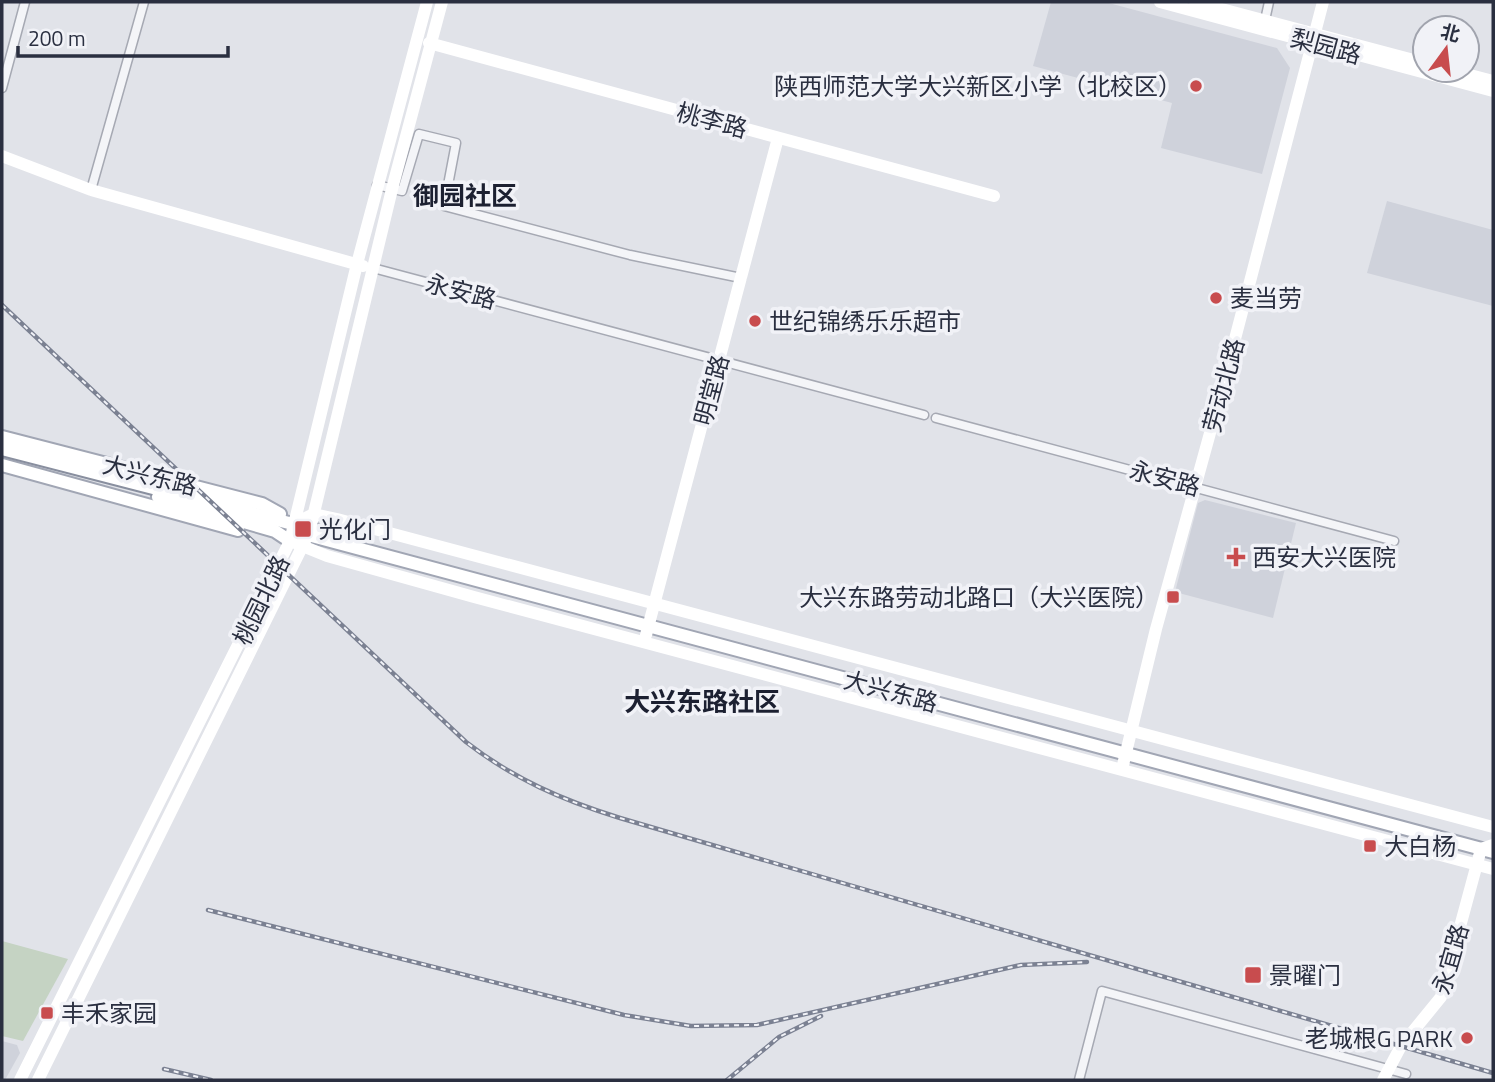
<svg xmlns="http://www.w3.org/2000/svg" width="1495" height="1082" viewBox="0 0 1495 1082" font-family="'Titillium Web','Noto Sans SC',sans-serif">
<style>
.built{fill:#cfd2db}
.green{fill:#c5d3c3}
.lines{fill:none;stroke-linecap:round;stroke-linejoin:round}
.street-casing{stroke:#a6a9b3;stroke-width:11}
.primary-casing{stroke:#a1a6b4;stroke-width:16}
.highway-casing{stroke:#898f9f;stroke-width:18}
.street{stroke:#f4f5f8;stroke-width:8}
.secondary{stroke:#fff;stroke-width:12}
.primary{stroke:#fff;stroke-width:12}
.highway{stroke:#fff;stroke-width:14}
.rail-casing{stroke:#7b8192;stroke-width:4.5}
.rail{stroke:#f1f2f7;stroke-width:2;stroke-dasharray:5;stroke-linecap:butt}
.poi-dot{fill:#c84c4e;stroke:#f1f2f7;stroke-width:2.5}
.labels{text-anchor:middle;dominant-baseline:central;stroke-width:7;stroke-linejoin:round;paint-order:stroke}
.street-label{font-size:24px;fill:#2a2f40;stroke:#f1f2f7}
.poi-label{font-size:24px;fill:#2a2f40;stroke:#f1f2f7;text-anchor:start}
.neighbourhood-label{font-size:26px;font-weight:bold;fill:#1c2031;stroke:#f1f2f7}
</style>
<rect width="100%" height="100%" fill="#e1e3e9"/>
<g class="built">
<polygon points="1051,2 1105,2 1277,48 1290,68 1262,174 1161,148 1172,103 1033,66"/>
<polygon points="1387,201 1493,230 1493,306 1367,273"/>
<polygon points="1205,500 1296,523 1273,618 1175,592 1198,503"/>
<polygon points="2,1041 17,1045 20,1053 5,1080 2,1080"/>
</g>
<polygon class="green" points="2,941 68,959 23,1041 2,1036"/>
<g class="lines">
<g class="street-casing">
<g id="street">
<polyline points="1265,20 1269,2"/>
<polyline points="2,88 25,2"/>
<polyline points="377,185 402,191 419,134 456,143 444,206 630,255 741,278"/>
<polyline points="91,190 144,2"/>
<polyline points="373,268 924,415"/>
<polyline points="936,418 1394,541"/>
<polyline points="1079,1080 1102,991 1406,1074"/>
</g>
</g>
<g class="primary-casing">
<g id="primary">
<polyline points="2,437 262,504 280,514"/>
<polyline points="2,465 238,530"/>
<polyline points="161,489 319,531"/>
<polyline points="158,497 275,531 290,541 308,535 1493,852"/>
</g>
</g>
<g class="highway-casing">
<polyline id="highway" points="2,448 161,489"/>
</g>
<use href="#street" class="street"/>
<g class="secondary">
<polyline points="1160,2 1493,91"/>
<polyline points="1195,2 1425,63"/>
<polyline points="429,43 994,196"/>
<polyline points="1451,70 1493,81"/>
<polyline points="2,156 91,190 363,266"/>
<polyline points="312,521 393,185 442,2"/>
<polyline points="295,523 314,514 337,519 1493,827"/>
<polyline points="290,541 327,556 474,597 1493,869"/>
<polyline points="646,635 778,138"/>
<polyline points="1122,769 1156,629 1218,404 1323,2"/>
<polyline points="20,1080 290,541 357,264 427,2"/>
<polyline points="38,1080 305,541"/>
<polyline points="1383,1080 1401,1046 1441,997 1481,849 1493,845"/>
</g>
<use href="#primary" class="primary"/>
<use href="#highway" class="highway"/>
<g class="rail-casing">
<g id="rail">
<path d="M2 305 466 742C514 779 562 800 620 818L1493 1073"/>
<polyline points="208,910 624,1015 691,1026 757,1025 1021,965 1087,962"/>
<polyline points="164,1069 211,1080"/>
<polyline points="727,1080 779,1037 821,1016"/>
</g>
</g>
<use href="#rail" class="rail"/>
</g>
<g class="poi-dot">
<circle cx="1196" cy="86" r="7"/>
<circle cx="1216" cy="298" r="7"/>
<circle cx="755" cy="321" r="7"/>
<rect x="294" y="520" width="18" height="18" rx="3.5"/>
<path d="M1232.5 546.5h7v7h7v7h-7v7h-7v-7h-7v-7h7z"/>
<rect x="1166" y="590" width="14" height="14" rx="3.5"/>
<rect x="1363" y="839" width="14" height="14" rx="3.5"/>
<rect x="1244" y="966" width="18" height="18" rx="3.5"/>
<rect x="40" y="1006" width="14" height="14" rx="3.5"/>
<circle cx="1467" cy="1038" r="7"/>
</g>
<g class="labels">
<g class="street-label">
<text transform="translate(1326 46) rotate(15)">梨园路</text>
<text transform="translate(712 120) rotate(15)">桃李路</text>
<text transform="translate(461 291) rotate(15)">永安路</text>
<text transform="translate(1223 385) rotate(-75)">劳动北路</text>
<text transform="translate(711 390) rotate(-75)">明堂路</text>
<text transform="translate(150 475) rotate(14)">大兴东路</text>
<text transform="translate(1165 478) rotate(15)">永安路</text>
<text transform="translate(261 600) rotate(-64)">桃园北路</text>
<text transform="translate(891 691) rotate(15)">大兴东路</text>
<text transform="translate(1450 959) rotate(-74)">永宜路</text>
</g>
<g class="poi-label">
<text x="1182" y="86" text-anchor="end">陕西师范大学大兴新区小学（北校区）</text>
<text x="1230" y="298">麦当劳</text>
<text x="769" y="321">世纪锦绣乐乐超市</text>
<text x="319" y="529">光化门</text>
<text x="1252" y="557">西安大兴医院</text>
<text x="1159" y="597" text-anchor="end">大兴东路劳动北路口（大兴医院）</text>
<text x="1384" y="846">大白杨</text>
<text x="1269" y="975">景曜门</text>
<text x="61" y="1013">丰禾家园</text>
<text x="1453" y="1038" text-anchor="end">老城根G PARK</text>
</g>
<g class="neighbourhood-label">
<text x="465" y="195">御园社区</text>
<text x="702" y="701">大兴东路社区</text>
</g>
</g>
<rect width="1495" height="1082" fill="none" stroke="#2a2f40" stroke-width="7"/>
<g transform="translate(1446 49) rotate(15)"><circle r="33" fill="#f1f2f7" stroke="#a1a4ae" stroke-width="2"/>
<path d="M0-5L12 26L0 18L-12 26Z" fill="#c84c4e"/>
<text y="-10" font-size="19" font-weight="bold" text-anchor="middle" fill="#2a2f40">北</text>
</g>
<path d="M18 46v10h210v-10" fill="none" stroke="#2a2f40" stroke-width="3.5"/>
<text x="28" y="46" font-size="21" fill="#2a2f40" stroke="#f1f2f7" stroke-width="5" paint-order="stroke">200 m</text>
</svg>
